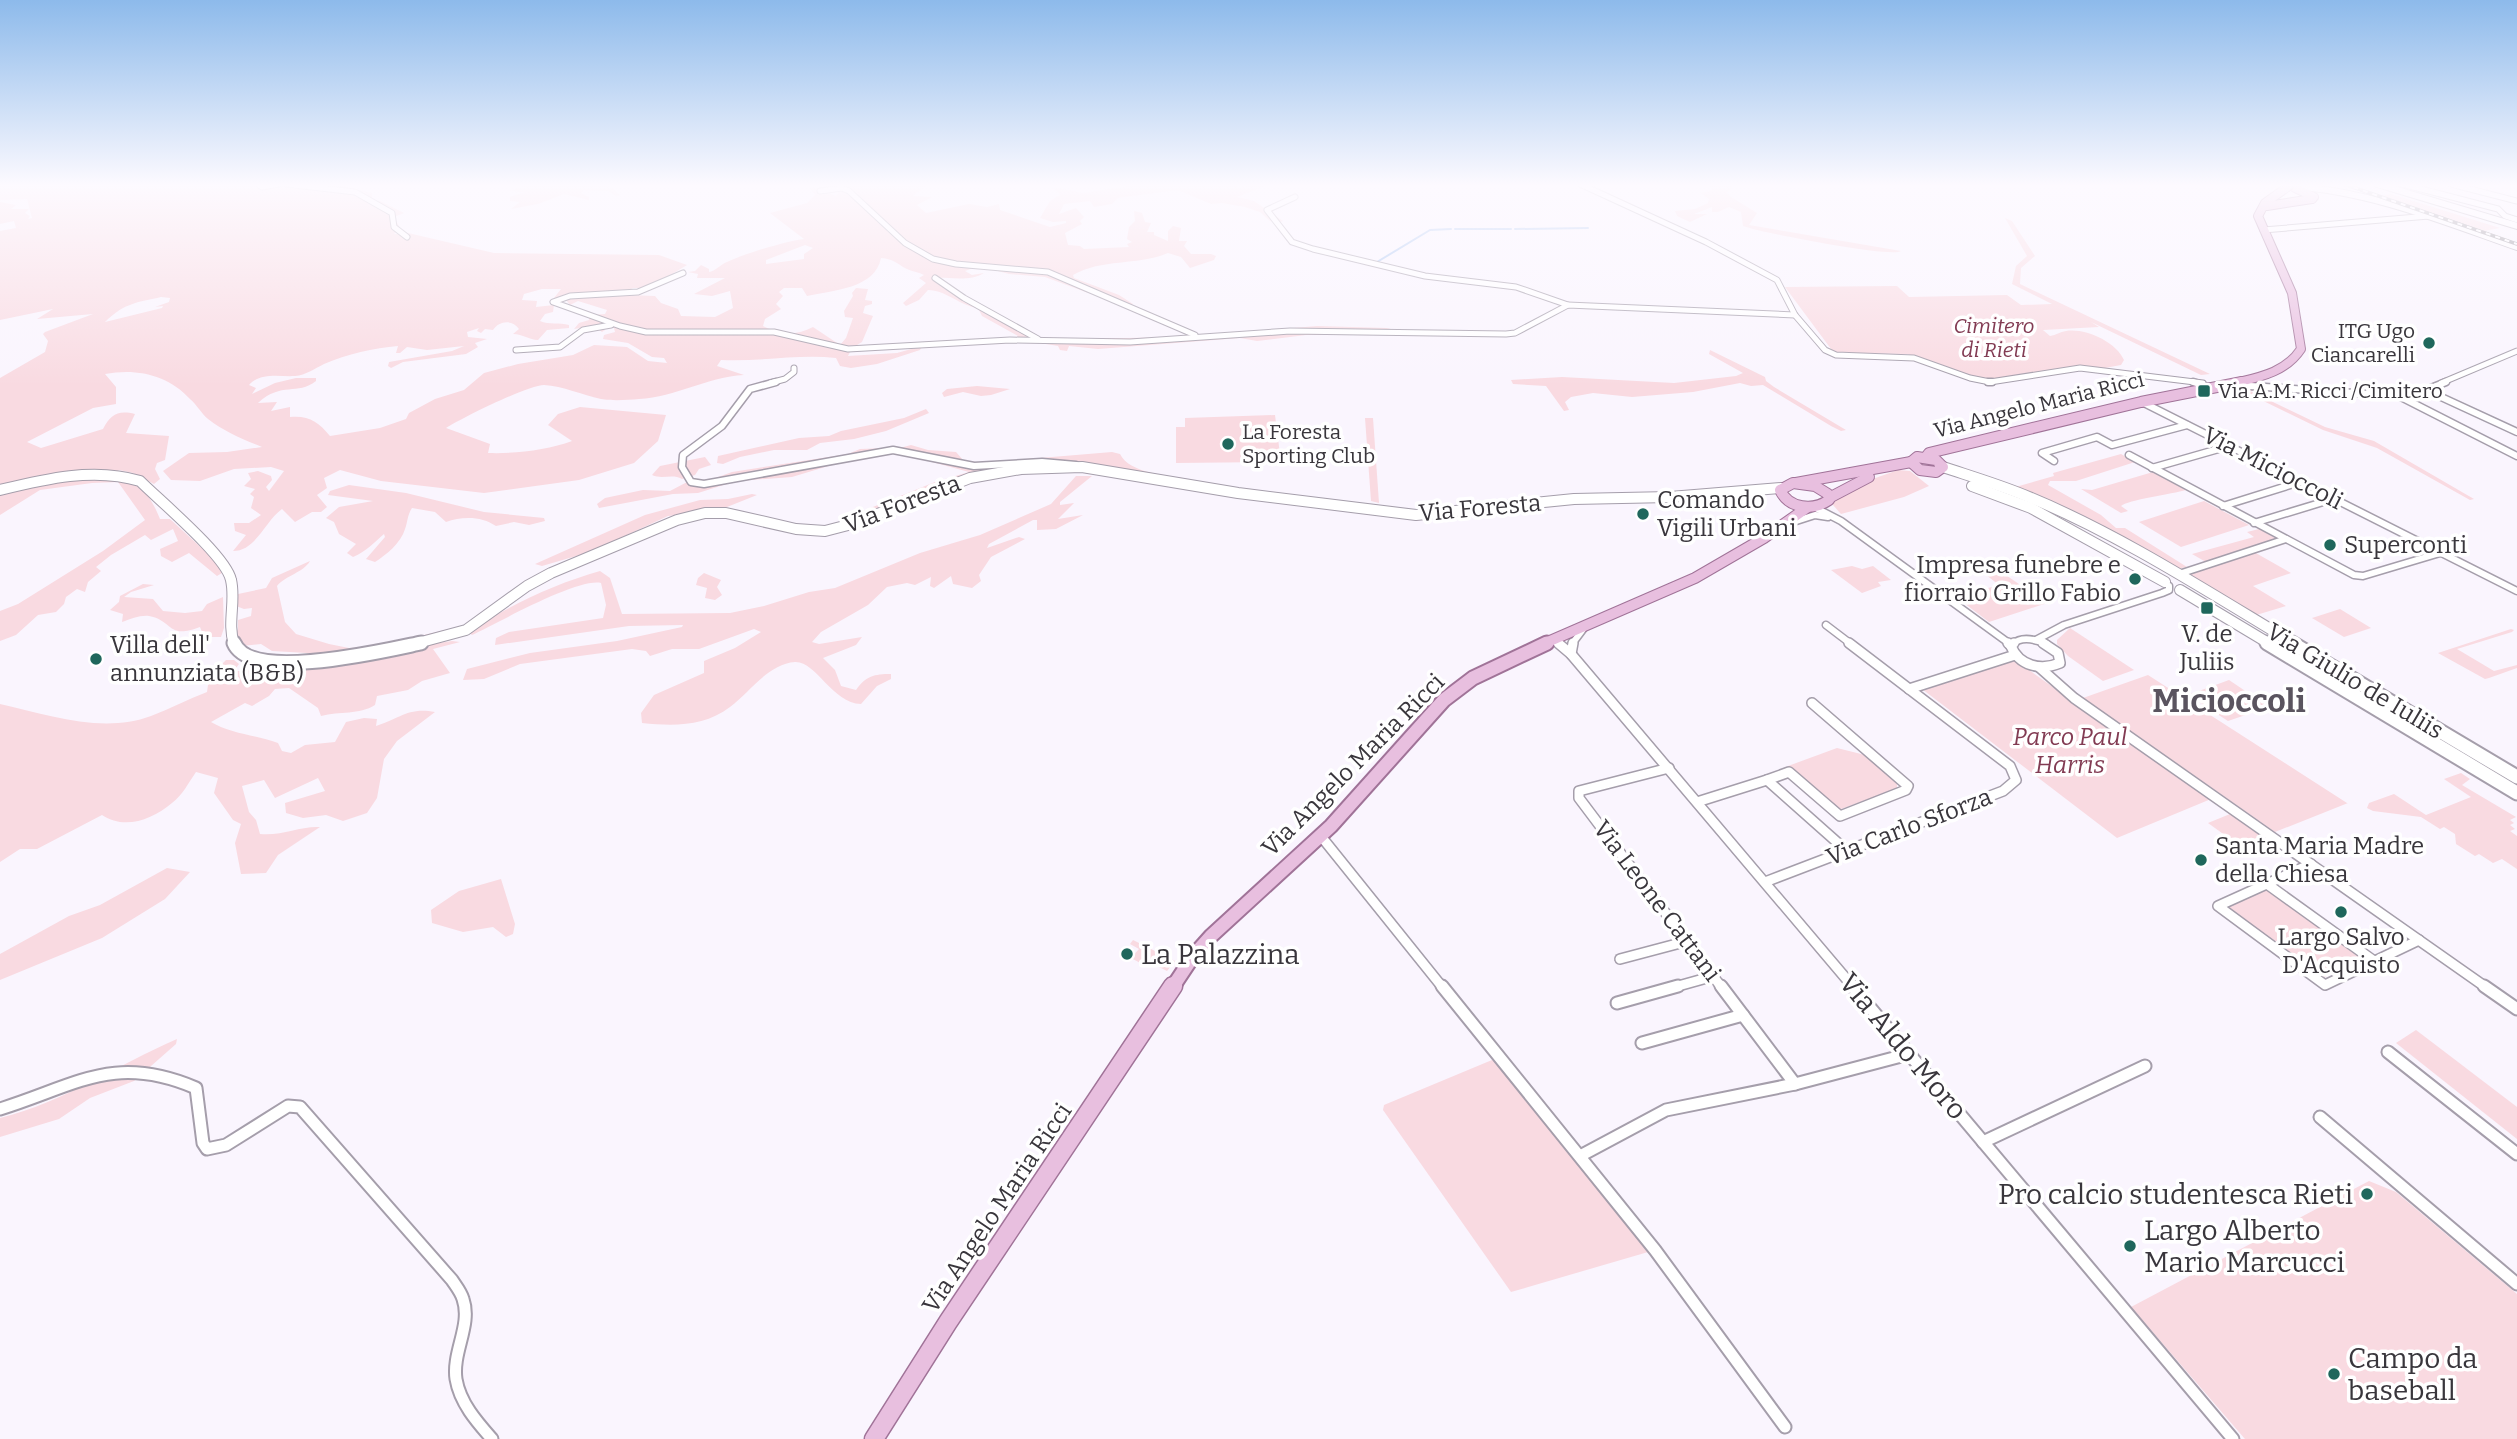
<svg xmlns="http://www.w3.org/2000/svg" width="2517" height="1439" viewBox="0 0 2517 1439" font-family="Bitter,serif">
<style>
.green{fill:#f9dae1;fill-rule:evenodd}
.lines{fill:none;stroke-linecap:round;stroke-linejoin:round}
.stream{stroke:#a5c3f0;stroke-width:2}
.minor-far3-casing{stroke:#a59eab;stroke-width:7}
.minor-far2-casing{stroke:#a59eab;stroke-width:9}
.minor-far1-casing{stroke:#a59eab;stroke-width:12}
.minor-casing{stroke:#a59eab;stroke-width:15}
.tertiary-casing{stroke:#a59eab;stroke-width:8}
.secondary-far1-casing{stroke:#a59eab;stroke-width:12}
.secondary-casing{stroke:#a59eab;stroke-width:17}
.primary-far3-casing{stroke:#a07398;stroke-width:10}
.primary-far2-casing{stroke:#a07398;stroke-width:12}
.primary-far1-casing{stroke:#a07398;stroke-width:17}
.primary-casing{stroke:#a07398;stroke-width:21}
.minor-far3{stroke:#fff;stroke-width:5}
.minor-far2{stroke:#fff;stroke-width:6}
.minor-far1{stroke:#fff;stroke-width:9}
.minor{stroke:#fff;stroke-width:11}
.tertiary{stroke:#fff;stroke-width:6}
.secondary-far1{stroke:#fff;stroke-width:10}
.secondary{stroke:#fff;stroke-width:13}
.primary-far3{stroke:#e8bfdf;stroke-width:8}
.primary-far2{stroke:#e8bfdf;stroke-width:10}
.primary-far1{stroke:#e8bfdf;stroke-width:13}
.primary{stroke:#e8bfdf;stroke-width:18}
.rail-casing{stroke:#817d85;stroke-width:3.5}
.rail{stroke:#fff;stroke-width:2;stroke-dasharray:5;stroke-linecap:butt}
.primary-bridge-casing{stroke:#a07398;stroke-width:10;stroke-linecap:butt}
.primary-bridge{stroke:#e8bfdf;stroke-width:8}
.poi-dot{fill:#1f675c;stroke:#fff;stroke-width:2.5}
.labels{text-anchor:middle;dominant-baseline:central;stroke-width:7;stroke-linejoin:round;paint-order:stroke}
.far-park-label{font-size:21px;font-style:italic;fill:#823b53;stroke:#fff}
.far-poi-label{font-size:21px;fill:#39363c;stroke:#fff;text-anchor:start}
.far-street-label{font-size:21px;fill:#39363c;stroke:#fff}
.street-label{font-size:24px;fill:#39363c;stroke:#fff}
.poi-label{font-size:24px;fill:#39363c;stroke:#fff;text-anchor:start}
.park-label{font-size:24px;font-style:italic;fill:#823b53;stroke:#fff}
.near-poi-label{font-size:28px;fill:#39363c;stroke:#fff;text-anchor:start}
.near-street-label{font-size:28px;fill:#39363c;stroke:#fff}
.district-label{font-size:32px;font-weight:bold;fill:#5a545f;stroke:#fff}
</style>
<rect width="100%" height="100%" fill="#faf5fe"/>
<g class="green">
<path d="M0 184H336L372 193V197L362 200 380 201 404 213 394 217 400 228 394 234 408 233 494 253 659 255 687 265 649 288H633L625 292 629 295 655 296 661 303 678 309 681 316 715 317 733 308 730 291 712 296 694 294 725 278H697L698 274 688 272 695 271 701 265 709 269V272C715 271 718 267 723 264 739 255 787 241 804 239L770 213 807 203 815 195 809 187H815L836 196 841 190 838 186 825 187 829 184H928L913 196 932 197 917 205 926 213 969 204 987 207 999 204 1000 210 1050 227 1066 223V221L1053 222 1040 218 1050 201 1060 195 1053 187 1083 193 1141 184H1240L1237 187 1270 184 1237 197 1254 201 1283 221 1278 223 1270 221 1260 212 1245 207 1222 203 1211 204 1178 190 1124 197 1118 198 1112 204 1094 207 1090 201 1064 204 1059 214 1076 208 1084 217 1080 221 1082 224 1065 233 1068 245 1080 246 1084 249 1129 247 1127 244 1132 242 1127 239 1129 227 1135 221 1134 211 1142 213 1145 222 1151 223 1147 232H1154V235L1168 241V231L1173 226 1181 228 1179 241H1187L1184 246 1191 254H1211L1216 256 1214 260 1190 268 1181 257 1168 253C1138 266 1103 258 1073 275L1074 278 1119 295 1133 304 1126 307 1045 277 1009 274 979 266 965 271 972 275 984 273C970 282 949 277 934 278L1027 331 1039 343 1012 341 1018 336 982 316 978 308C960 306 946 290 928 290L919 300 906 306 903 303 926 283 919 278 924 275C919 272 913 272 907 269 897 264 894 259 881 258 875 289 833 290 807 296L802 288H784L779 292 783 296 776 304 781 309 765 319 763 326C780 335 796 336 813 327L840 345 846 338 853 318 845 317 844 311 853 296 852 293 856 288 868 289 865 300 872 301V304L865 306 863 313 873 316 862 342 852 348 848 356 897 353 922 346 920 350 877 364 851 368 840 366 836 358C798 354 759 362 721 360L717 366 744 375C707 377 676 397 639 399 627 400 613 401 601 399 582 395 563 386 544 385 528 385 462 418 446 428L490 444 488 453C515 454 548 450 572 441L548 425 558 414 580 407 666 415 658 441 634 463 579 480 484 493 381 481 340 470 324 478 327 488 317 495 327 507 321 512H312L295 522 282 509C265 521 256 551 233 551L246 535 235 531 234 523H249L261 515 251 508 254 497 250 494 255 489 244 486 251 479 248 473 258 471 271 476 272 480 266 487 269 491 284 471 271 467 234 469 200 481 171 480 163 471 189 453 227 452 262 447C242 439 225 432 208 419 201 413 197 405 190 399 168 375 137 368 105 374L116 387V404L93 408 27 442 41 448 103 429C111 414 118 410 135 414L126 433 169 436 165 460 157 463 155 469 160 479 154 484 133 473 119 470 110 476C140 482 149 492 160 519H170L221 566 222 573 217 576 189 553 172 562 161 556 160 549 178 541 173 529 151 540 145 535 111 555 96 567 101 571 88 582 85 592 77 589 66 597 64 604 56 612 38 615 16 635 0 641V611L18 604 103 551 145 520 118 482 92 483 40 490 0 515V378L45 352 48 341 43 334 45 332 93 314 37 319 53 309 0 320V231L16 228 14 221 0 224V202L16 205 11 209H29L25 213 30 216 28 219 32 218 27 199 0 200ZM805 245 813 248 804 254V259L766 264V260ZM542 289H561L554 298 566 300 570 305 578 301 607 310 605 314 590 315 589 320 579 323 574 329 594 326 602 332 605 330 603 327 614 328 615 332 604 335 603 339 628 343 652 357 664 358 667 363 648 361 627 347 594 345 573 355 518 364 484 373 464 390 435 399 409 413 406 419 380 428 330 436C319 422 308 415 290 417V407L271 411 277 402 258 403C282 381 297 396 316 381V378H296L275 383 252 394 256 388 249 385C261 372 279 377 295 376 306 375 314 369 324 364 347 354 374 348 398 346L396 353H400L407 347 427 350 464 346 452 351 389 362 388 366 391 368 403 362 466 354 478 347 475 343 487 339 468 337 467 332 479 328 477 331 481 333 485 329 493 330C499 321 512 319 519 329L513 334C523 334 529 340 538 340L547 330 569 328V325C560 322 549 325 540 321L545 314 553 312 554 305 536 307 537 301 522 300 524 294ZM161 297 170 298 169 302 155 307 163 306 162 308 105 322C125 302 140 302 161 297Z"/>
<polygon points="528,184 607,184 620,195 616,196 608,191 584,190 581,193 589,197 589,200 564,194 538,204 511,209 520,202 510,201 510,197 525,192 510,191"/>
<path d="M1708 184 1733 186 1727 192 1731 197 1757 213 1749 225 1901 251C1891 258 1772 234 1753 229L1743 226 1741 212 1729 207 1718 212H1712V207L1694 214H1707L1690 222 1677 216 1675 211 1695 209 1708 203 1709 199 1701 193 1711 191 1712 188Z"/>
<polygon points="2391,194 2500,228 2483,231 2381,196"/>
<path d="M2005 218 2012 221 2035 256 2021 268 2020 284 2210 374 2201 375 2091 322 2099 327 2043 330 2050 336C2056 335 2060 332 2066 331 2086 328 2116 342 2124 360L2121 365 2105 368 2066 367 1992 380 1958 373 1907 354 1834 353 1785 287 1897 286 1909 297 2007 295 2021 305 2052 304 2012 284 2016 266 2027 256Z"/>
<polygon points="1317,326 1387,328 1398,331 1393,334 1306,335 1257,341 1240,338 1098,349 1069,346 1067,351 1060,350 1058,346 1046,344 1057,339 1190,337"/>
<polygon points="1710,350 1765,377 1766,381 1774,387 1846,430 1841,431 1831,426 1763,385 1751,386 1740,383 1693,392 1632,397 1593,393 1571,397 1565,402 1569,410 1564,411 1546,386 1513,384 1511,380 1562,377 1674,383 1736,376 1743,373 1709,354"/>
<polygon points="2234,385 2271,391 2250,391 2325,427 2374,441 2474,499 2470,500 2377,448 2323,430 2243,391 2201,393"/>
<polygon points="977,386 1010,389 991,395 981,396 963,392 944,397 942,393 947,389"/>
<polygon points="926,409 929,413 886,431 854,439 820,443 807,450 774,450 740,457 723,464 717,463 718,456 799,438 829,436 841,431 904,418"/>
<polygon points="1275,415 1281,462 1176,463 1176,427 1185,427 1185,418"/>
<polygon points="1365,418 1373,418 1379,503 1371,501"/>
<path d="M911 445 928 450 956 452 963 460 981 463 1112 452 1120 454C1130 474 1168 475 1188 479L1113 470 1006 468 854 518 858 513 935 482 969 472 899 453 900 448Z"/>
<polygon points="888,448 792,477 736,481 698,493 673,494 599,508 597,504 605,498 643,490 670,491 689,481 707,481 732,472 848,454 860,449"/>
<polygon points="2121,454 2135,462 2076,481 2050,481 2048,485 2101,515 2116,528 2125,528 2187,567 2176,569 2012,488 2054,476 2053,473"/>
<path d="M705 457 711 465 699 469 695 475 682 479C672 473 663 480 652 475L660 466Z"/>
<polygon points="1898,470 1910,471 1929,486 1904,497 1841,514 1833,505 1833,499 1867,481"/>
<path d="M2153 472 2186 490C2173 494 2127 500 2121 506L2128 511 2121 513 2081 489 2092 490Z"/>
<path d="M1076 476H1092L1060 502V505L1074 503 1058 519 1083 515 1056 529 1037 530V520H1033L989 544 987 548 1019 537 1025 539 991 557 979 575 981 581 972 588 953 584 951 576 934 588 930 586 931 577 915 585 907 583 887 587 868 605 821 632 812 642 819 644 862 637 856 645 823 658 835 670 841 686 856 690C866 676 874 674 891 674V679L877 686 861 704C832 703 816 661 795 662 768 664 750 692 730 707 704 727 673 726 642 723L641 713 654 695 704 673V661L735 648 761 632 754 629 699 649H672L650 656 646 651 632 649 520 664 484 679 463 680 467 669 530 653 617 641 682 627 683 625 629 626 495 645 496 638 509 632 603 618 606 605 601 583C577 578 498 623 472 635L468 632C508 606 554 584 600 571L610 578 622 614 730 613 764 606 809 592 835 588 920 553 980 535 1051 504Z"/>
<path d="M349 485 406 493 484 512 544 518 545 521 529 525 514 522 496 526C482 516 462 516 446 522L435 512 412 508C407 516 408 521 405 529 401 543 386 555 375 562L366 559 385 537 384 534C375 542 365 552 353 557L347 553 356 544 339 534 334 522 326 518 339 507 373 501 328 495 330 491Z"/>
<polygon points="752,494 757,495 717,511 668,516 590,552 542,566 535,564 645,515 700,500 728,499"/>
<polygon points="2204,501 2249,525 2181,547 2139,522"/>
<polygon points="2259,529 2277,539 2206,562 2192,554 2254,537 2247,532"/>
<polygon points="2254,552 2291,573 2253,586 2286,606 2253,616 2187,574"/>
<path d="M310 561C303 573 286 575 277 586L285 622 296 634 329 644 349 648 374 647 449 629 439 636 316 656 307 653 272 651 261 644 242 646 232 641 238 629V620L251 616 252 608 244 609 236 606 233 600 238 594 266 588 272 578Z"/>
<polygon points="1852,566 1862,569 1873,566 1891,580 1878,582 1881,586 1862,593 1831,570"/>
<polygon points="1994,567 2047,603 1989,622 1956,597 1999,585 1981,571"/>
<polygon points="704,573 721,580 717,587 722,595 715,600 705,598 707,588 696,585 698,578"/>
<path d="M143 584 154 585 131 592 124 597 153 599 163 611 185 613 202 611 207 604 223 597 224 628 221 637H204L200 627C167 640 173 620 149 616 140 615 131 619 122 622L123 614 110 610 119 602 120 596Z"/>
<polygon points="2340,609 2371,628 2344,637 2312,618"/>
<polygon points="2070,628 2134,670 2103,681 2068,656 2057,644 2057,640"/>
<polygon points="2511,629 2514,630 2512,632 2457,649 2494,671 2517,665 2517,668 2489,678 2485,679 2438,653"/>
<path d="M452 641 460 642 433 649 450 673 422 681 408 690 377 696 375 705C359 715 340 711 321 716L318 708 289 688 275 689 269 696 252 706 245 703 211 722C231 734 256 735 278 743L282 751 291 753 305 745 335 742 346 722 364 718 377 719 376 726C400 719 407 707 435 712L397 741 384 759 377 798 367 813 343 821 326 815 303 818 286 813 285 803 325 791 318 778 275 798 264 780 242 786 249 812 256 820 260 834C283 836 299 826 320 827L278 855 266 873 241 874 235 843 241 824 233 820 214 793 218 778 196 772C189 782 182 796 172 803 152 820 124 830 102 815L37 849H20L0 862V704C48 715 103 734 151 716 170 709 188 699 207 692L208 685 221 672 219 667 226 660H234L239 664 234 671H243Z"/>
<polygon points="2012,658 2211,799 2117,838 1922,689"/>
<polygon points="2148,675 2347,803 2348,803 2275,832 2083,698"/>
<polygon points="2229,680 2269,707 2228,721 2188,695"/>
<polygon points="1837,748 1865,755 1897,782 1897,789 1841,809 1832,807 1789,770 1788,766"/>
<polygon points="2461,773 2470,779 2462,785 2516,817 2510,820 2514,823 2510,825 2515,829 2510,831 2517,836 2517,869 2502,859 2493,863 2479,854 2475,856 2456,844 2455,834 2444,827 2440,829 2421,817 2373,811 2367,808 2369,803 2394,794 2426,815 2471,797 2444,779"/>
<polygon points="2230,814 2272,844 2251,854 2208,823"/>
<polygon points="167,868 190,872 165,899 102,938 0,980 0,954 69,916 100,905"/>
<polygon points="501,879 515,924 513,934 506,937 493,927 463,932 432,923 431,910 459,891"/>
<polygon points="2269,887 2363,957 2325,977 2317,976 2224,907"/>
<polygon points="1133,940 1175,961 1167,971 1147,961 1144,965 1131,958 1139,949 1130,944"/>
<polygon points="2416,1030 2517,1107 2517,1139 2396,1043"/>
<path d="M177 1039 176 1044 134 1081 90 1098 59 1119 0 1137V1118C65 1102 117 1065 177 1039Z"/>
<polygon points="1492,1060 1498,1063 1655,1250 1511,1292 1383,1110 1384,1105"/>
<polygon points="2369,1181 2396,1192 2517,1294 2517,1439 2245,1439 2131,1307"/>
</g>
<g class="lines">
<g class="stream">
<polyline points="1455,229 1511,229"/>
<polyline points="1515,229 1588,228"/>
<polyline points="1377,262 1430,230 1451,229"/>
</g>
<g class="minor-far3-casing">
<g id="minor-far3">
<polyline points="258,184 262,187 279,184"/>
<polyline points="286,184 355,192 392,213 394,227 407,237"/>
<polyline points="1580,184 1706,242 1777,280 1795,315 1825,350 1836,355 1914,358 1970,378 1990,382 2080,368 2203,383"/>
<polyline points="2402,184 2498,209 2505,216 2517,220"/>
<polyline points="2451,184 2517,201"/>
<polyline points="820,191 842,188 849,191 905,243 933,259 956,264 1048,272 1195,335"/>
<polyline points="1295,197 1267,210 1292,242 1313,249 1425,276 1516,287 1568,305"/>
<polyline points="2263,230 2429,216"/>
<polyline points="683,273 638,292 570,296 553,302 620,326 646,332 774,332 848,349 1010,340 1130,342 1290,331 1506,334 1515,333 1568,305 1795,315"/>
<polyline points="935,278 964,298 1038,339"/>
<polyline points="516,350 560,347 583,330 611,325"/>
<polyline points="770,383 785,379 794,372 794,368"/>
<polyline points="2441,383 2517,351"/>
</g>
</g>
<g class="minor-far2-casing">
<g id="minor-far2">
<polyline points="776,382 750,389 722,426 683,455 682,467 691,482 704,484 893,450 974,466 1042,462 1076,465"/>
<polyline points="1988,382 1992,382"/>
<polyline points="2193,382 2211,388"/>
<polyline points="2235,385 2399,396 2426,390 2446,382"/>
<polyline points="2426,390 2517,432"/>
<polyline points="2399,396 2517,456"/>
<polyline points="2142,402 2517,591"/>
<polyline points="2129,455 2354,575 2363,576 2440,553"/>
<polyline points="2054,461 2042,453 2097,437 2112,445 2187,425"/>
<polyline points="2152,468 2229,446"/>
<polyline points="2223,506 2300,482"/>
<polyline points="1814,507 1841,521 2010,644"/>
<polyline points="2254,523 2333,499"/>
<polyline points="1784,525 1815,515 1828,517"/>
<polyline points="2179,574 2286,539"/>
<polyline points="1826,625 1851,644"/>
<polyline points="1555,640 1560,644"/>
<polyline points="2036,640 2064,625 2162,593 2169,590 2169,586"/>
<polyline points="1572,644 1584,628"/>
<path d="M2013 644C2022 635 2037 640 2047 644"/>
</g>
</g>
<g class="minor-far1-casing">
<g id="minor-far1">
<polyline points="1558,643 1571,654 1854,988"/>
<polyline points="2008,643 2011,646"/>
<path d="M2014 643 2011 646C2019 666 2041 671 2060 663L2058 653 2043 643"/>
<polyline points="1571,654 1573,643"/>
<polyline points="2039,667 2074,698 2487,988"/>
<polyline points="1909,689 2015,655"/>
<polyline points="1669,768 1579,791 1579,798 1722,988"/>
<polyline points="1767,780 1789,772 1840,816 1906,790 1908,786 1812,703"/>
<polyline points="1697,802 1767,780 1847,851"/>
<polyline points="1320,835 1443,988"/>
<polyline points="2311,864 2218,906 2325,985 2419,940"/>
<polyline points="1765,882 2003,791 2016,780 2010,766 1849,643"/>
<polyline points="2267,884 2374,961"/>
<polyline points="1620,959 1688,941"/>
<polyline points="1671,988 1714,976"/>
</g>
</g>
<g class="minor-casing">
<g id="minor">
<polyline points="1442,986 1655,1250 1785,1427"/>
<polyline points="1721,986 1795,1084"/>
<polyline points="1852,986 2233,1439"/>
<polyline points="2484,986 2517,1009"/>
<polyline points="1617,1003 1678,986"/>
<polyline points="1642,1043 1743,1015"/>
<polyline points="2388,1052 2517,1154"/>
<path d="M0 1109C77 1085 114 1053 196 1088L203 1143 207 1149 226 1145 288 1106 300 1107 452 1280C456 1286 461 1292 463 1299 472 1325 452 1352 456 1379 460 1403 477 1422 492 1439"/>
<polyline points="2320,1117 2517,1284"/>
<polyline points="1983,1142 2145,1066"/>
<polyline points="1580,1156 1666,1110 1795,1084 1909,1054"/>
</g>
</g>
<g class="tertiary-casing">
<g id="tertiary">
<polyline points="2377,184 2517,226"/>
<path d="M2291 186C2370 191 2443 221 2517 247"/>
</g>
</g>
<g class="secondary-far1-casing">
<g id="secondary-far1">
<path d="M1943 467C1970 476 1997 484 2024 495 2116 532 2210 593 2295 644"/>
<polyline points="1972,486 2031,508 2165,582"/>
<path d="M0 490C45 479 94 467 140 481 160 501 226 556 231 580 236 601 227 623 234 644"/>
<polyline points="2180,590 2270,644"/>
<polyline points="414,644 466,630 527,586 551,573 677,520 705,513 726,513 796,529 825,531 852,524 970,478 1021,469 1082,467 1238,493 1416,515 1574,499 1670,497 1781,488"/>
</g>
</g>
<g class="secondary-casing">
<g id="secondary">
<path d="M234 643C251 683 387 650 421 643"/>
<polyline points="2267,643 2517,793"/>
<polyline points="2292,643 2517,777"/>
</g>
</g>
<g class="primary-far3-casing">
<g id="primary-far3">
<polyline points="2295,188 2314,197 2312,199"/>
<polyline points="2267,206 2312,199"/>
<path d="M2235 383C2260 377 2286 372 2301 349L2292 293 2258 216 2265 203 2286 188"/>
</g>
</g>
<g class="primary-far2-casing">
<g id="primary-far2">
<polygon points="1917,457 1936,460 1943,467 1936,472 1920,470 1911,462"/>
<polyline points="1926,457 1929,453 2141,402 2242,382"/>
<path d="M1793 483 1815 486 1828 494 1829 500C1813 511 1789 509 1780 490Z"/>
<polyline points="1796,483 1911,462"/>
<polyline points="1829,498 1869,477"/>
<polyline points="1543,644 1695,578 1764,538 1808,507"/>
</g>
</g>
<g class="primary-far1-casing">
<polyline id="primary-far1" points="1172,988 1194,955 1211,936 1331,826 1444,700 1473,678 1547,643"/>
</g>
<g class="primary-casing">
<polyline id="primary" points="874,1439 948,1322 1173,986"/>
</g>
<use href="#minor-far3" class="minor-far3"/>
<use href="#minor-far2" class="minor-far2"/>
<use href="#minor-far1" class="minor-far1"/>
<use href="#minor" class="minor"/>
<use href="#tertiary" class="tertiary"/>
<use href="#secondary-far1" class="secondary-far1"/>
<use href="#secondary" class="secondary"/>
<use href="#primary-far3" class="primary-far3"/>
<use href="#primary-far2" class="primary-far2"/>
<use href="#primary-far1" class="primary-far1"/>
<use href="#primary" class="primary"/>
<g class="rail-casing">
<polyline id="rail" points="2344,184 2517,244"/>
</g>
<use href="#rail" class="rail"/>
<g class="primary-bridge-casing">
<polyline id="primary-bridge" points="2286,188 2291,184"/>
</g>
<use href="#primary-bridge" class="primary-bridge"/>
</g>
<linearGradient id="sky" x2="0" y2="1"><stop stop-color="#8dbaeb"/><stop offset="0.48" stop-color="#fdfaff"/><stop offset="1" stop-color="#fdfaff" stop-opacity="0"/></linearGradient>
<rect width="2517" height="386" fill="url(#sky)"/>
<g class="poi-dot">
<circle cx="2429" cy="343" r="7"/>
<rect x="2197" y="384" width="14" height="14" rx="3.5"/>
<circle cx="1228" cy="444" r="7"/>
<circle cx="1643" cy="514" r="7"/>
<circle cx="2330" cy="545" r="7"/>
<circle cx="2135" cy="579" r="7"/>
<rect x="2200" y="601" width="14" height="14" rx="3.5"/>
<circle cx="96" cy="659" r="7"/>
<circle cx="2201" cy="860" r="7"/>
<circle cx="2341" cy="912" r="7"/>
<circle cx="1127" cy="954" r="7"/>
<circle cx="2367" cy="1194" r="7"/>
<circle cx="2130" cy="1246" r="7"/>
<circle cx="2334" cy="1374" r="7"/>
</g>
<g class="labels">
<g class="far-park-label">
<text x="1994" y="326">Cimitero<tspan x="1994" dy="24">di Rieti</tspan></text>
</g>
<g class="far-poi-label">
<text x="2415" y="331" text-anchor="end">ITG Ugo<tspan x="2415" dy="24">Ciancarelli</tspan></text>
<text x="2218" y="391">Via A.M. Ricci /Cimitero</text>
<text x="1242" y="432">La Foresta<tspan x="1242" dy="24">Sporting Club</tspan></text>
</g>
<g class="far-street-label">
<text transform="translate(2039 405) rotate(-14)">Via Angelo Maria Ricci</text>
</g>
<g class="street-label">
<text transform="translate(2273 468) rotate(27)">Via Micioccoli</text>
<text transform="translate(902 504) rotate(-21)">Via Foresta</text>
<text transform="translate(1480 508) rotate(-5)">Via Foresta</text>
<text transform="translate(2355 681) rotate(31)">Via Giulio de Iuliis</text>
<text transform="translate(1353 765) rotate(-45)">Via Angelo Maria Ricci</text>
<text transform="translate(1909 827) rotate(-21)">Via Carlo Sforza</text>
<text transform="translate(1657 901) rotate(53)">Via Leone Cattani</text>
<text transform="translate(997 1208) rotate(-56)">Via Angelo Maria Ricci</text>
</g>
<g class="poi-label">
<text x="1657" y="500">Comando<tspan x="1657" dy="28">Vigili Urbani</tspan></text>
<text x="2344" y="545">Superconti</text>
<text x="2121" y="565" text-anchor="end">Impresa funebre e<tspan x="2121" dy="28">fiorraio Grillo Fabio</tspan></text>
<text x="2207" y="634" text-anchor="middle">V. de<tspan x="2207" dy="28">Juliis</tspan></text>
<text x="110" y="645">Villa dell'<tspan x="110" dy="28">annunziata (B&amp;B)</tspan></text>
<text x="2215" y="846">Santa Maria Madre<tspan x="2215" dy="28">della Chiesa</tspan></text>
<text x="2341" y="937" text-anchor="middle">Largo Salvo<tspan x="2341" dy="28">D'Acquisto</tspan></text>
</g>
<g class="park-label">
<text x="2070" y="737">Parco Paul<tspan x="2070" dy="28">Harris</tspan></text>
</g>
<g class="near-poi-label">
<text x="1141" y="954">La Palazzina</text>
<text x="2353" y="1194" text-anchor="end">Pro calcio studentesca Rieti</text>
<text x="2144" y="1230">Largo Alberto<tspan x="2144" dy="32">Mario Marcucci</tspan></text>
<text x="2348" y="1358">Campo da<tspan x="2348" dy="32">baseball</tspan></text>
</g>
<g class="near-street-label">
<text transform="translate(1903 1046) rotate(50)">Via Aldo Moro</text>
</g>
<g class="district-label">
<text x="2229" y="701">Micioccoli</text>
</g>
</g>
</svg>
